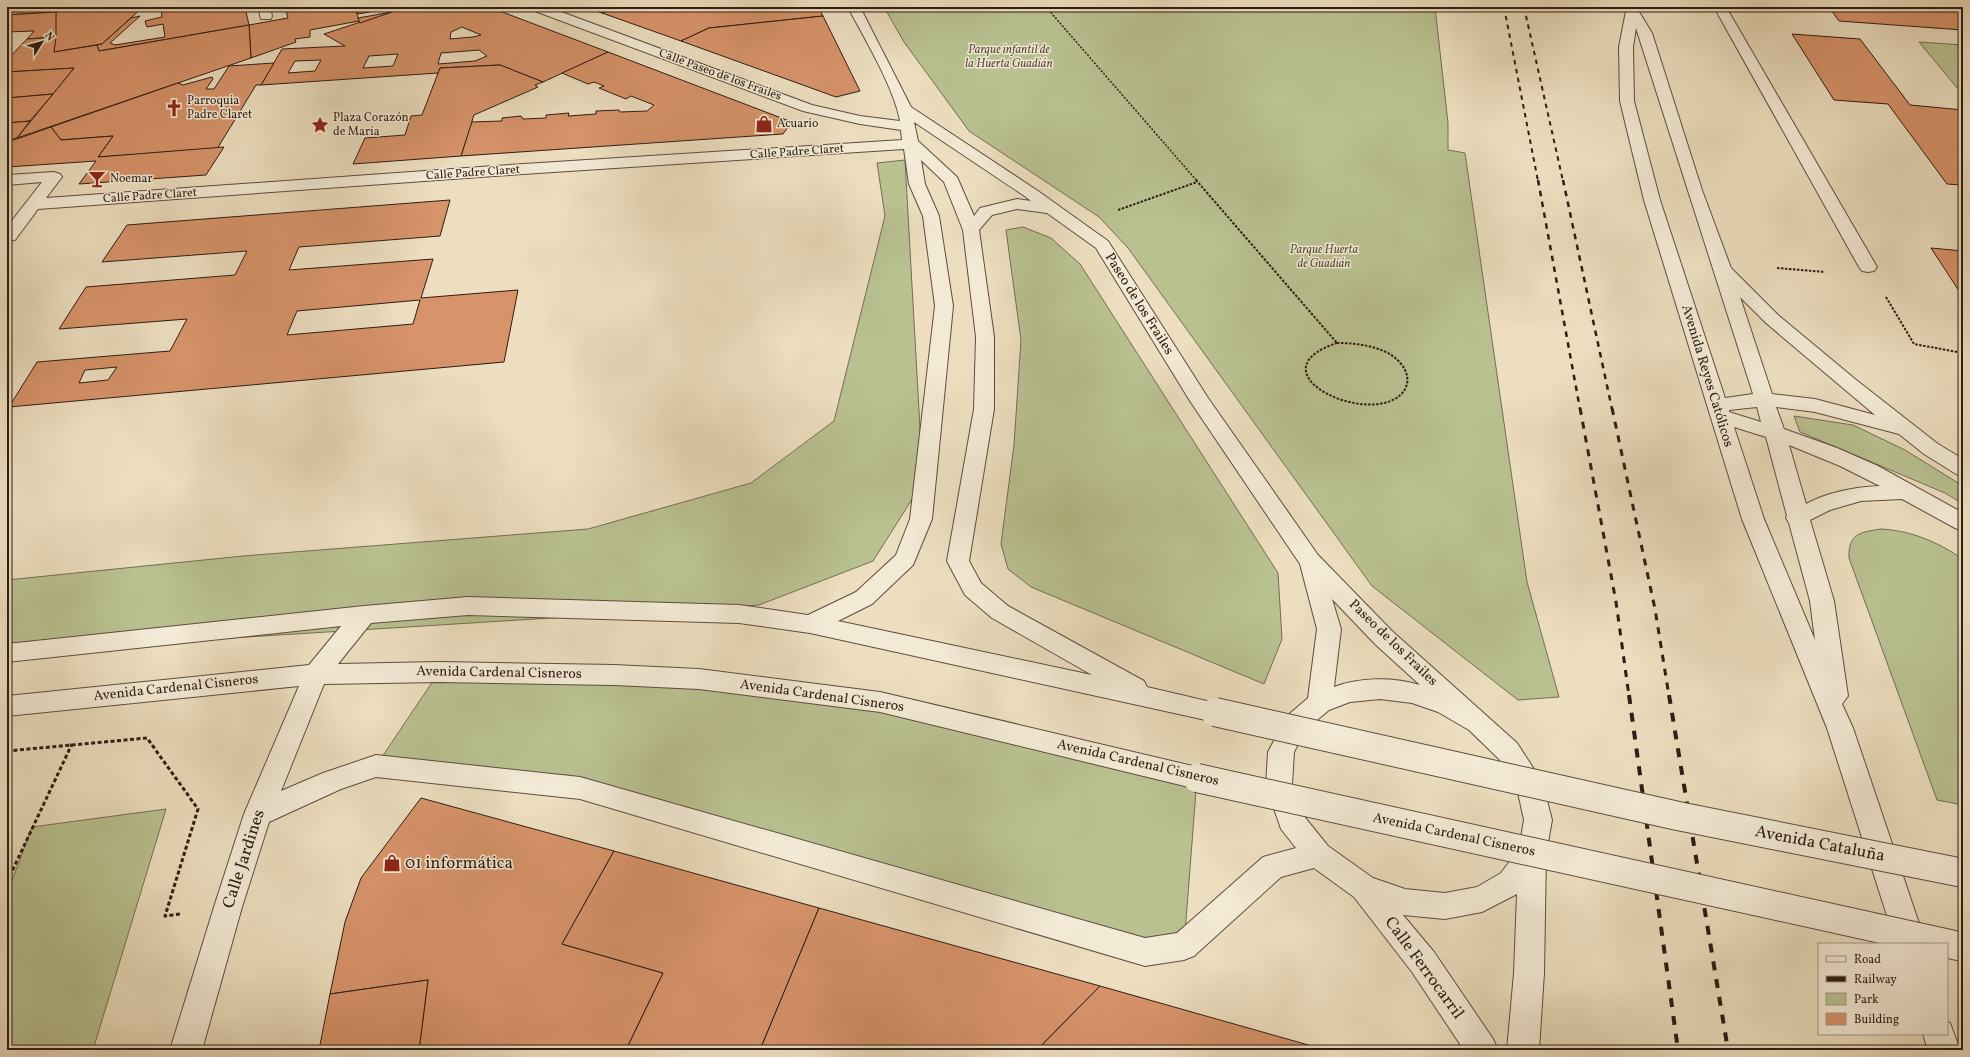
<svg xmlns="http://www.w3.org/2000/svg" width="1970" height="1057" viewBox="0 0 1970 1057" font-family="Vollkorn,serif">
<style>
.green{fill:#b9c191;stroke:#746e52}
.building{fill:#d7936a;stroke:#2e1c14;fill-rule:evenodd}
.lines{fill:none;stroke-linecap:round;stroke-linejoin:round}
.minor-casing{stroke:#5e4c3f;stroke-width:2}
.path-far2{stroke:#2e1c14;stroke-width:1.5;stroke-dasharray:2 1.5;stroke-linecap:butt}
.path-far1{stroke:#2e1c14;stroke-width:2;stroke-dasharray:2.5 1.5;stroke-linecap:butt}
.path{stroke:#2e1c14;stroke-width:3;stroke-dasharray:4 2.5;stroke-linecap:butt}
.minor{fill:#f3ead5;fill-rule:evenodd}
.rail-far3{stroke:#2e1c14;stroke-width:2;stroke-dasharray:4.5 4.5;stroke-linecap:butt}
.rail-far2{stroke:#2e1c14;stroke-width:2.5;stroke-dasharray:5.5 5.5;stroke-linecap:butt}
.rail-far1{stroke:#2e1c14;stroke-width:3;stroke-dasharray:7 7;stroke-linecap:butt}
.rail{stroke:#2e1c14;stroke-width:4;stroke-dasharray:9 9;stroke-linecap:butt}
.minor-bridge-casing{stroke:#5e4c3f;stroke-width:30;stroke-linecap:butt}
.minor-bridge{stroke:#f3ead5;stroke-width:28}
.labels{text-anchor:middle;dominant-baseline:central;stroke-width:3;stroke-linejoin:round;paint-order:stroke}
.far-park-label{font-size:12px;font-style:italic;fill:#584e3a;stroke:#f3ead5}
.far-street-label{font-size:12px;fill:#2e1c14;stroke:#f3ead5}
.far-poi-label{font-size:12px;fill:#2e1c14;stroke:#f3ead5;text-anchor:start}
.street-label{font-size:14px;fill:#2e1c14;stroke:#f3ead5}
.near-street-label{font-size:17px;fill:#2e1c14;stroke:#f3ead5}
.near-poi-label{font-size:17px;fill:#2e1c14;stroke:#f3ead5;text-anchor:start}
</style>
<rect width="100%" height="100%" fill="#ecdebf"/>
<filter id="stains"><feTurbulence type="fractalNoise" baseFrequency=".005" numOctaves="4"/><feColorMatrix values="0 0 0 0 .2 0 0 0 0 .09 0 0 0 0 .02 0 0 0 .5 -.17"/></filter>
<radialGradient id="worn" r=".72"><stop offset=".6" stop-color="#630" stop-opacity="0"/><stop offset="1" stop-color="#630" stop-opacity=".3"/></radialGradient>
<g class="green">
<polygon points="884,7 1435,7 1448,123 1448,150 1465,153 1527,582 1559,697 1518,700 1372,586 1128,248 1099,217 969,131 904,42"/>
<polygon points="1919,42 1963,45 1963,95"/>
<polygon points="905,160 923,482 873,561 759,605 7,652 7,580 243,556 588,529 751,483 834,421 885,216 877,163"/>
<polygon points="1023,227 1051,238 1080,264 1278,573 1282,639 1264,684 1031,587 1008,569 1001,544 1014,445 1021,340 1006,230"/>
<polygon points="1794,416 1853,425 1905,450 1963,486 1963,504 1945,493 1800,432"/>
<path d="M1881 529C1913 531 1937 542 1963 559V805L1937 800 1849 558C1848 534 1860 532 1881 529Z"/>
<polygon points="439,672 614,675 880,702 1197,778 1184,946 1145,952 580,788 376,766"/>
<polygon points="166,809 93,1050 7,1050 7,894 32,827"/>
</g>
<g class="building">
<polygon points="7,7 56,7 56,12 7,15"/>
<polygon points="56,7 143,7 102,44 54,52"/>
<polygon points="161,7 245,7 249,25 99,51 97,45 102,44 131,18 140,16 110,43 115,45 165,37 163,24 147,27 145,21 162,17"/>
<polygon points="285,7 355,7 359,21 310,30 310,37 295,39 296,42 251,58 249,25 288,18"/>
<polygon points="355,7 380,7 381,10 358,14"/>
<path d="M406 7H489L608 52 543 82 500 65 440 68 438 73 261 85 282 49 345 46 324 34ZM462 27 481 35 473 37 450 39 451 32ZM479 50 487 56 475 61 438 64 441 53ZM398 54 393 66 363 68 369 56ZM321 60 315 71 288 73 295 61Z"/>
<polygon points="584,7 617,7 602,13"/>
<polygon points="617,7 818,7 823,16 709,28 681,41 602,13"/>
<polygon points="1829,7 1963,7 1963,30 1839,21"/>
<polygon points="56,12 56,37 27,39 34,31 7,32 7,15"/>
<polygon points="392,12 360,23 358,18"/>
<polygon points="823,16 860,91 836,97 681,41 709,28"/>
<polygon points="249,25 251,58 17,138 74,68 7,72 7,60 27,39 56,37 54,52 97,45 99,51"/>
<polygon points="1792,34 1860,39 1910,105 1963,110 1963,185 1947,184 1888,104 1834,100"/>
<polygon points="608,52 792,122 783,134 461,156 471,122 502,121 502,118 521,116 523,119 546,118 546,115 569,113 568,116 596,114 596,111 619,110 620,112 647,111 654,105 631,96 626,99 599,88 604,86 594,82 588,84 562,73"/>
<polygon points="274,63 261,85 256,85 217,149 98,157 113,136 61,140 51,127 178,83 183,85 212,77 213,79 206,89 214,89 229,66"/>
<polygon points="500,65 543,82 535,85 538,87 474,115 461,156 353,164 365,138 405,135 411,116 422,115 440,68"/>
<polygon points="74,68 53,94 7,98 7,72"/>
<polygon points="53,94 30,121 7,123 7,98"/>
<polygon points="30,121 17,138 7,140 7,123"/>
<polygon points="51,127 61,140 113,136 98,157 224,147 206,175 79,184 96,161 7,167 7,140 14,140"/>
<path d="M450 200 440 236 299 247 289 270 433 259 421 298 518 290 504 362 9 407 37 362 170 351 187 319 59 329 86 287 235 275 247 251 102 262 127 225ZM420 300 413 324 287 335 297 311ZM117 367 108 380 79 383 85 370Z"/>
<polygon points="1931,248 1963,251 1963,297"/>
<polygon points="421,798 614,851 562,944 663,973 626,1050 419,1050 428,980 330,994 345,922 361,878"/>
<polygon points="614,851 819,908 760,1050 626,1050 663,973 562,944"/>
<polygon points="819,908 1100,986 1037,1050 760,1050"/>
<polygon points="428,980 419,1050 319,1050 330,994"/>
<polygon points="1100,986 1326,1050 1037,1050"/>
</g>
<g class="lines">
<g class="minor-casing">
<g id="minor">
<polygon points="258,7 270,7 272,16 271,19 261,19"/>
<path d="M530 7H548L812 105 860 116 900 121C894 87 864 38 848 7H860L911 107 1038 191 1108 241 1208 398 1318 555 1392 631 1517 743 1539 777 1543 785 1552 820 1546 854 1544 973 1539 1050H1507L1514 973 1517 894 1482 912 1445 919 1403 915 1434 952 1493 1039 1498 1050H1464L1412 972 1354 897 1314 868 1281 877 1194 956 1184 960 1145 966 580 799 376 777 341 789 269 822 242 907 202 1050H170L214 907 244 814 299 686 7 716V696L309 665 341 626 7 662V644L364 606 468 597 739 605 808 615 856 592 896 555 910 519 935 306 923 216 909 184 904 149 494 176 38 209 15 240 7 241V227L42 182 7 185V175L54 172 60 174 62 177 46 198 494 166 902 140 901 130 860 124 803 111 532 10ZM914 122 1026 197 1031 201 1017 199 980 208 974 216 957 177 918 141ZM921 160 944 182 963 230 976 337 974 409 947 561 965 595 992 618 1092 675 838 621 872 604 913 565 932 519 953 306 939 216 925 184ZM1017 209 1047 213 1096 248 1190 401 1300 564 1317 629 1308 698 1287 716 1268 752 1266 785 1281 829 1296 848 1263 857 1177 933 1145 938 580 777 376 755 323 773 281 791 324 684 439 682 614 685 699 689 880 712 1197 789 1206 786 1210 778 1206 770 1197 767 880 692 699 669 614 665 439 662 338 664 371 623 468 615 739 623 810 633 1215 722 1224 719 1228 712 1224 705 1147 687 1144 681 1008 606 981 583 969 561 994 409V337L979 230 992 215ZM1332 599 1376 645 1420 685C1394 677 1360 677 1334 687L1341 629ZM1380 699 1412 703 1438 712 1469 730 1499 759 1517 788 1524 820 1519 849 1501 873 1477 887 1445 893 1405 889 1373 878 1328 846 1303 815 1292 785 1294 752 1305 730 1329 710 1350 702Z"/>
<path d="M1624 7H1636L1652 33 1702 190 1731 268 1778 315 1855 379 1938 444 1963 459V476L1956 474 1924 454 1899 434 1815 412 1776 407 1784 429 1837 448 1878 466 1963 513V531L1955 528 1902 499 1861 501 1830 510 1810 520 1834 601 1848 696 1842 704 1853 728 1926 944H1896L1827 728 1742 519 1644 200 1620 101 1619 47 1626 11ZM1636 28 1753 394 1725 398 1660 200 1634 101 1633 47ZM1740 297 1766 323 1875 415 1815 399 1772 394ZM1757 407 1761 422 1729 412V410ZM1734 427 1766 437 1787 516 1786 518 1789 523 1810 601 1815 640 1764 519ZM1789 445 1840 466 1880 486C1855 487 1828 492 1806 504Z"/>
<polygon points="1714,7 1726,7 1877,267 1874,271 1868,272 1862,271 1859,267"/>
<polygon points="1947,1022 1950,1023 1960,1050 1928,1050 1923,1034 1947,1034"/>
</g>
</g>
<polyline class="path-far2" points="1046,7 1197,181"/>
<g class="path-far1">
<polyline points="1196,180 1337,343"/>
<polyline points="1118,210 1197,182"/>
<polyline points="1777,268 1825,272"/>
<polyline points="1886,297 1914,344 1963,353"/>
<path d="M1337 343C1354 343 1372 345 1388 353 1417 370 1413 399 1379 404 1334 410 1265 367 1337 343Z"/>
</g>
<g class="path">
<polyline points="7,751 147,738 198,809 165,916 180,914"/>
<polyline points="7,882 72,744"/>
</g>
<use href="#minor" class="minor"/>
<g class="rail-far3">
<polyline points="1504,7 1538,181"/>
<polyline points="1524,7 1563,181"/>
</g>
<g class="rail-far2">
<polyline points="1538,180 1580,409"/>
<polyline points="1563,180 1612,409"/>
</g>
<g class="rail-far1">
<polyline points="1580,408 1616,602 1629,696"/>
<polyline points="1612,408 1655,609 1669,696"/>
</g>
<g class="rail">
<polyline points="1629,695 1678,1050"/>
<polyline points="1669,695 1728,1050"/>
</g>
<g class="minor-bridge-casing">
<g id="minor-bridge">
<polyline points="1215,712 1678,816 1963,873"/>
<polyline points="1197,778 1963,947"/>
</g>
</g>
<use href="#minor-bridge" class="minor-bridge"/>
</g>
<defs>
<g id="church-bare" transform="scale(1.38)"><path d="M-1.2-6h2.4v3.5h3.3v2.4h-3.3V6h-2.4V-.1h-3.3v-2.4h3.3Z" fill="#8f2418" stroke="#f3ead5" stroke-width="2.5" paint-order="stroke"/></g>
<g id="shop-bare" transform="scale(1.38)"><path d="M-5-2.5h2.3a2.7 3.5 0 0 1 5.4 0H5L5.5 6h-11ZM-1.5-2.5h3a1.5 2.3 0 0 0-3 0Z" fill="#8f2418" stroke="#f3ead5" stroke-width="2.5" paint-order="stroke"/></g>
<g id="sight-bare" transform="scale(1.38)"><path d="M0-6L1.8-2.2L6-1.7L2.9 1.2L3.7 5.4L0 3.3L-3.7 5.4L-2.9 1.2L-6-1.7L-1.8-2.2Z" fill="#8f2418" stroke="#f3ead5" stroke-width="2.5" paint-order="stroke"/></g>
<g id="bar-bare" transform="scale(1.38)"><path d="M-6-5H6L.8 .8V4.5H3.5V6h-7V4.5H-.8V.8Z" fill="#8f2418" stroke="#f3ead5" stroke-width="2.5" paint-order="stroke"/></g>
</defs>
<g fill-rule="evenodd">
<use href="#church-bare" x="174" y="108"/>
<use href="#shop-bare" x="764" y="124"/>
<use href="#sight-bare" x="320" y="125"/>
<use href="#bar-bare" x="97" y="179"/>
<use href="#shop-bare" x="392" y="863"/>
</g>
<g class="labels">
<g class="far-park-label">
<text x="1009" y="50">Parque infantil de<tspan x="1009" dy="14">la Huerta Guadián</tspan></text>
<text x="1324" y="250">Parque Huerta<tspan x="1324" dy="14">de Guadián</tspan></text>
</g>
<g class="far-street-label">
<text transform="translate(720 75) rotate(20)">Calle Paseo de los Frailes</text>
<text transform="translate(797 152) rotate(-4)">Calle Padre Claret</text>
<text transform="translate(473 173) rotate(-4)">Calle Padre Claret</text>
<text transform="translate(150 196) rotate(-4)">Calle Padre Claret</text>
</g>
<g class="far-poi-label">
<text x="187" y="101">Parroquia<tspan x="187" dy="14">Padre Claret</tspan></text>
<text x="333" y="118">Plaza Corazón<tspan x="333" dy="14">de María</tspan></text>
<text x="777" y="124">Acuario</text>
<text x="110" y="179">Noemar</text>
</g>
<g class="street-label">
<text transform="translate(1139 304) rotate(58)">Paseo de los Frailes</text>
<text transform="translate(1707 376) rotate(73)">Avenida Reyes Católicos</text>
<text transform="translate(1393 643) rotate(44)">Paseo de los Frailes</text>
<text transform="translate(499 673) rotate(1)">Avenida Cardenal Cisneros</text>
<text transform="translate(176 688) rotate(-6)">Avenida Cardenal Cisneros</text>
<text transform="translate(822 696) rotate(8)">Avenida Cardenal Cisneros</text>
<text transform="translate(1138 763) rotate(13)">Avenida Cardenal Cisneros</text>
<text transform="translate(1454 835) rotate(12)">Avenida Cardenal Cisneros</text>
</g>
<g class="near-street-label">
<text transform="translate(1820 844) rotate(11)">Avenida Cataluña</text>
<text transform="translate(244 859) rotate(-72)">Calle Jardines</text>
<text transform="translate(1424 968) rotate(54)">Calle Ferrocarril</text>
</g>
<g class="near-poi-label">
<text x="405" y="863">01 informática</text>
</g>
</g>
<rect width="1970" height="1057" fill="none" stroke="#ecdebf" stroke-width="24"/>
<rect x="8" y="8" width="1954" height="1041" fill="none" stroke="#2e1c14" stroke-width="2"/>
<rect x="12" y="12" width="1946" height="1033" fill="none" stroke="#2e1c14"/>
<rect x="1818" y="943" width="130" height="92" fill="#f3ead5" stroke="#a49888"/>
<rect x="1826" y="956" width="20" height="6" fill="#f3ead5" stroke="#a49888"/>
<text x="1854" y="963" font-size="12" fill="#2e1c14">Road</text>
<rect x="1826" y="976" width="20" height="6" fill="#2e1c14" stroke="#a49888"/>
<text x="1854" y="983" font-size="12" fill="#2e1c14">Railway</text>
<rect x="1826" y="993" width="20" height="12" fill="#b9c191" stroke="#a49888"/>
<text x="1854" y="1003" font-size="12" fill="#2e1c14">Park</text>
<rect x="1826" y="1013" width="20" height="12" fill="#d7936a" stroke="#a49888"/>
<text x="1854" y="1023" font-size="12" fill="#2e1c14">Building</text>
<g transform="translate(42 42) rotate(53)" stroke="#f3ead5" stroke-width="3" paint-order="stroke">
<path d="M0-3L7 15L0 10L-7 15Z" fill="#2e1c14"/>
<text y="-6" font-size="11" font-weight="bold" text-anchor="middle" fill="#2e1c14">N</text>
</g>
<rect width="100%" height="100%" filter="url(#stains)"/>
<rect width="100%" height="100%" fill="url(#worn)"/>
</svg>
